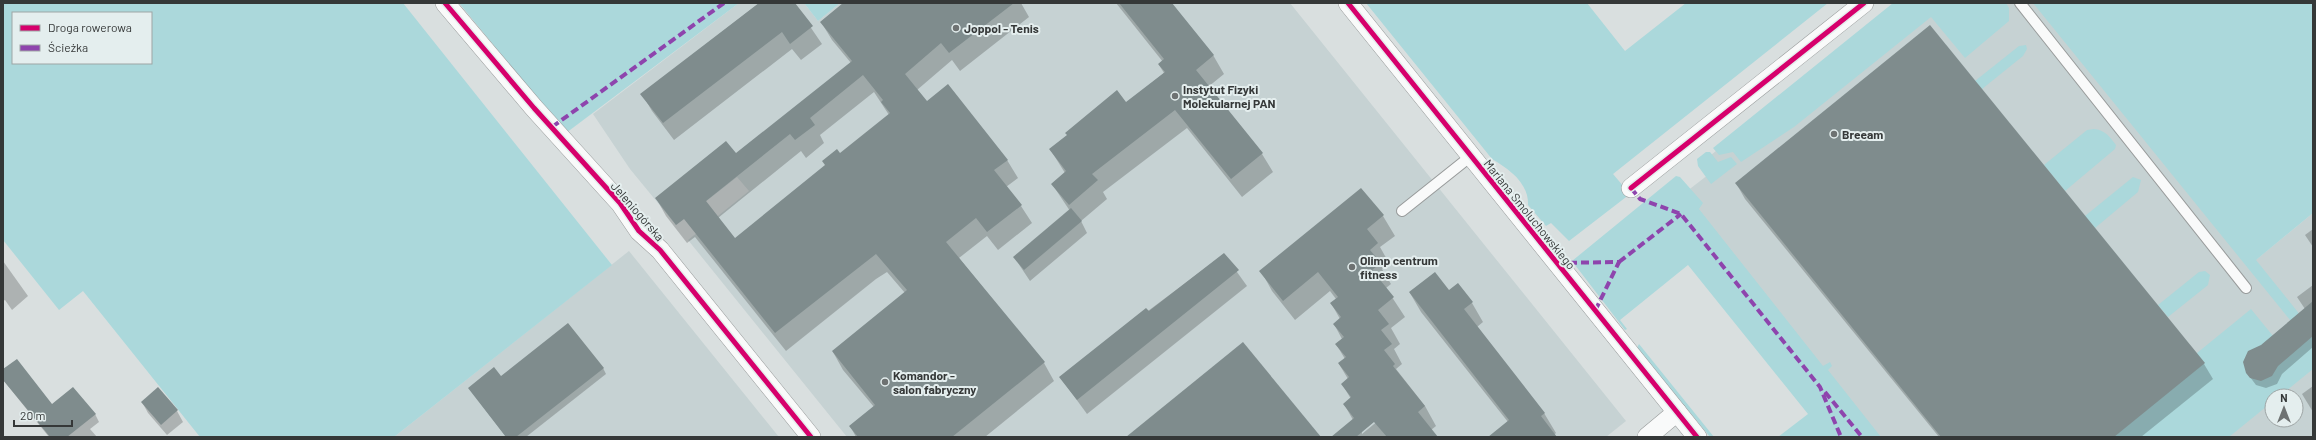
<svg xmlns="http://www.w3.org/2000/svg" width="2316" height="440" viewBox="0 0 2316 440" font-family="Barlow,sans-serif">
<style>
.built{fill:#c6d2d3;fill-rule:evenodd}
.green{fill:#abd8db;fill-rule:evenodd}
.shadow{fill:#0003;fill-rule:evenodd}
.building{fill:#7f8c8d;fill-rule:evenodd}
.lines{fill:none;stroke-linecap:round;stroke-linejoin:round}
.service-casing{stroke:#989b9b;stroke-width:12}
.minor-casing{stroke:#989b9b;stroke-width:20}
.service{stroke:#f9fafa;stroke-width:10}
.minor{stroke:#f9fafa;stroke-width:19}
.quiet{stroke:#8e44ad;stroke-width:4;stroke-dasharray:8 4;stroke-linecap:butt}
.cycleway-casing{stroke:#e4eeee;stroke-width:8}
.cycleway{stroke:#d6006c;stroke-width:5}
.poi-dot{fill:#6e7272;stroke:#e4eeee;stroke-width:1.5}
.labels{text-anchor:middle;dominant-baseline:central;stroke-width:4;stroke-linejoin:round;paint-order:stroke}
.poi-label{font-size:12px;font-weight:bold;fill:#353838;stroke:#e4eeee;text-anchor:start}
.street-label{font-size:12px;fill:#353838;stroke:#e4eeee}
</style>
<rect width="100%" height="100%" fill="#d9dfdf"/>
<g class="built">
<polygon points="739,3 804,3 818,21 840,3 1290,3 1626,421 1606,437 847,437 688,240 749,191 737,177 676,225 630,169 593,114"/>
<path d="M1899 3H2050L2257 259 2313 213V437H1874L1682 195 1713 171 1711 155ZM2272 396H2296V420H2272Z"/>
<polygon points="629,251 779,437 394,437"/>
</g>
<g class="green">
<path d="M3 3H403L612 265 394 437H200L83 291 59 310 3 240ZM13 13H151V63H13Z"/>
<polygon points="459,3 739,3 566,133"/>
<polygon points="804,3 840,3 818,21"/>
<path d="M1366 3H1587L1625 51 1686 3H1828L1613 174 1630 194 1569 241 1551 223 1546 226 1528 205C1529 183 1509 169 1492 159Z"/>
<polygon points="1893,3 2006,3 2009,8 2009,21 1965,58 1931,17 1794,127 1741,162 1733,152 1719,155 1713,148"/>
<polygon points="2033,3 2313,3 2313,213 2256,260 2313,331 2313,369 2280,396 2272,396 2272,402 2229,437 2114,437 2197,353 2251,309 2273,336 2307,341"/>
<polygon points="2026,45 2027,49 2023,56 1982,89 1975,81 2019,46"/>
<path d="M2094 129C2105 130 2109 136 2116 145L2115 149 2065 191 2044 165 2087 130Z"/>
<polygon points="1706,152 1710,152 1718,162 1731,157 1737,164 1711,184 1698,166 1697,159"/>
<polygon points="1676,176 1680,177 1703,203 1699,209 1823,366 1830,362 1832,366 1828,370 1881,437 1778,437 1808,414 1688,265 1620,320 1627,329 1625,330 1572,261"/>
<polygon points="2133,177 2141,180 2138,192 2095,228 2085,216"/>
<polygon points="2205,271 2210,275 2208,285 2168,317 2158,305 2199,272"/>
<polygon points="1639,344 1714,437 1710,437 1637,348"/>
</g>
<g class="shadow">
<polygon points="759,3 794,3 822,44 801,60 792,49 674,140 652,111 642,94"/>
<path d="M844 3H1021L1029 17 960 71 952 60 917 90 927 102 1007 160 1018 178 1006 187 1021 206 1032 223 998 250 987 236 959 258 1044 363 1054 381 985 437H856L850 426 874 407 843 370 833 352 905 293 887 272 876 279 786 351 695 237 687 243 666 216 656 198 736 155 851 63 832 40 821 22ZM874 92 889 115 735 239 718 218 801 151 806 158 824 143 820 135Z"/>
<polygon points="1116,3 1171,3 1213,55 1224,74 1208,87 1262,154 1273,172 1242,197 1187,128 1103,192 1107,199 1081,221 1087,233 1030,281 1014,257 1070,211 1052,184 1065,173 1050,149 1126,104 1164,73 1159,65 1163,62"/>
<polygon points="1736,183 2204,364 2213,379 2141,437 1939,437 1745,199"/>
<path d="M1361 189 1383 216 1395 236 1380 247 1389 263 1382 269 1391 284 1386 288 1405 317 1391 328 1400 344 1394 349 1402 364 1396 369 1425 406 1436 426 1431 430 1437 437H1333L1353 420 1344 404 1351 399 1342 384 1348 379 1339 364 1345 359 1336 344 1342 339 1334 324 1340 319 1331 303 1336 299 1330 291 1295 320 1272 291 1261 271ZM1378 418 1379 420 1362 434V431Z"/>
<polygon points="2313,229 2313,247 2305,235"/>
<polygon points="1224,254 1247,286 1087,414 1060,377"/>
<polygon points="3,261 28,296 12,310 5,300 3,301"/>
<polygon points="2313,285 2313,347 2282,374 2277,384 2266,388 2256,385 2247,373 2262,346 2305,309 2297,297"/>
<polygon points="1449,291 1472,303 1483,322 1477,327 1544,413 1556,433 1554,435 1555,437 1489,437 1508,422 1421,312 1410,293"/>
<polygon points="603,368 606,374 526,437 506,437 469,388 501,378"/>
<polygon points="3,371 52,406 95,414 99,422 90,429 97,437 49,437 4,381"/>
<polygon points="2313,386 2313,412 2302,394"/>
<polygon points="142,402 177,411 183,422 167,435 148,413"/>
</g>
<g class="building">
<polygon points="759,3 795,3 813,26 790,44 782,32 663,123 640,94"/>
<path d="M843 3H1014L949 53 941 43 905 74 927 101 948 84 1008 160 994 170 1022 205 987 232 976 218 946 242 1045 362 952 437H858L849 426 875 405 832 351 907 290 876 254 775 333 684 219 676 225 655 198 726 141 736 153 852 61 820 22ZM863 75 883 100 881 102 890 113 840 153 837 149 822 161 825 165 735 238 706 201 790 134 795 140 815 125 810 118Z"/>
<polygon points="1119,3 1172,3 1214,55 1196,70 1263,153 1231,179 1175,110 1092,174 1098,180 1069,205 1051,184 1066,171 1049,149 1067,135 1065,133 1117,90 1126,102 1165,72 1158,64 1164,59"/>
<polygon points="1930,25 2205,363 2114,437 1941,437 1735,183"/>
<polygon points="1361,188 1384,215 1367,229 1378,243 1370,250 1381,263 1372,270 1394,297 1378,310 1389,324 1381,330 1392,344 1384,350 1395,364 1393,366 1425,406 1418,412 1438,437 1387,437 1374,422 1356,437 1331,437 1354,418 1343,404 1351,397 1341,384 1349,377 1338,363 1346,357 1335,344 1344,337 1333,324 1341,317 1330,303 1338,297 1318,272 1283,301 1259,271"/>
<polygon points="1071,208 1082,221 1024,270 1013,257"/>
<polygon points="1224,253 1239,270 1077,400 1059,377 1146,308 1149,311"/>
<polygon points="1435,272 1449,290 1458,283 1473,302 1464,309 1545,413 1541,416 1557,437 1488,437 1509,420 1409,292"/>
<polygon points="2313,301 2313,336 2278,366 2272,376 2261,381 2250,378 2246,373 2243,362 2248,351 2261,345"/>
<polygon points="568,323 604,368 516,437 506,437 468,388 494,367 501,376"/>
<polygon points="1243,342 1321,437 1126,437"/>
<polygon points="17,359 52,404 73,387 96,414 67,437 50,437 3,380 3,369"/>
<polygon points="158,387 178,410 161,425 141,402"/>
</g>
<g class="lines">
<g class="service-casing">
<g id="service">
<polyline points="2020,3 2246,288"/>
<polyline points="1402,211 1471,156"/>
</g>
</g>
<g class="minor-casing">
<g id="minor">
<polyline points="445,3 534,108 620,203 639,231 660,250 811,437"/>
<polyline points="1348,3 1697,437"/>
<polyline points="1631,188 1864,3"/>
<polyline points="1647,437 1677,412"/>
</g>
</g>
<use href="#service" class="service"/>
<use href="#minor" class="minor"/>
<g class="quiet">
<polyline points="552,127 724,3"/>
<polyline points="1631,188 1640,199 1681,214 1820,387 1841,437"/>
<polyline points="1619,262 1681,214"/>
<polyline points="1557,263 1619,262 1595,311"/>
<polyline points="1825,392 1862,437"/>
</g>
<g class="cycleway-casing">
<g id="cycleway">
<polyline points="445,3 534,108 620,203 639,231 660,250 811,437"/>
<polyline points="1348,3 1697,437"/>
<polyline points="1631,188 1864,3"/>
</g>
</g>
<use href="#cycleway" class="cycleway"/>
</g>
<g class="poi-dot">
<circle cx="956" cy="28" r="4"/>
<circle cx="1175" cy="96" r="4"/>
<circle cx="1834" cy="134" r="4"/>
<circle cx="1352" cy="267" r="4"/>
<circle cx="885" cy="382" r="4"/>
</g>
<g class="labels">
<g class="poi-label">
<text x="964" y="28">Joppol - Tenis</text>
<text x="1183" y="89">Instytut Fizyki<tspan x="1183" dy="14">Molekularnej PAN</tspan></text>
<text x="1842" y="134">Breeam</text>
<text x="1360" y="260">Olimp centrum<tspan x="1360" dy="14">fitness</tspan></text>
<text x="893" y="375">Komandor -<tspan x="893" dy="14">salon fabryczny</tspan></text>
</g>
<g class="street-label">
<text transform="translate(638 211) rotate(49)">Jeleniogórska</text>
<text transform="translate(1530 214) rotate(51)">Mariana Smoluchowskiego</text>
</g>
</g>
<rect width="2316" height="440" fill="none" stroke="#353838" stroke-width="8"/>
<rect x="12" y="12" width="140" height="52" fill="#e4eeee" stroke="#9ea5a5"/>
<rect x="20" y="25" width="20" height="6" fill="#d6006c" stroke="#9ea5a5"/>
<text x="48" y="32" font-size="12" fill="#353838">Droga rowerowa</text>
<rect x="20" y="45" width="20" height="6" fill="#8e44ad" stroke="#9ea5a5"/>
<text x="48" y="52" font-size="12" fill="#353838">Ścieżka</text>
<g transform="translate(2284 408)"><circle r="19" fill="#e4eeee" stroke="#9ea5a5"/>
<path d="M0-3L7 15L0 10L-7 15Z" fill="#6e7272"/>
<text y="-6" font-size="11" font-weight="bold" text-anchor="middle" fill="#353838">N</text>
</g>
<path d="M14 420v6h58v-6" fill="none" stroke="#353838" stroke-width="2"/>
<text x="20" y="420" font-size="12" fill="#353838" stroke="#e4eeee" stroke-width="3" paint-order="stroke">20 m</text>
</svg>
